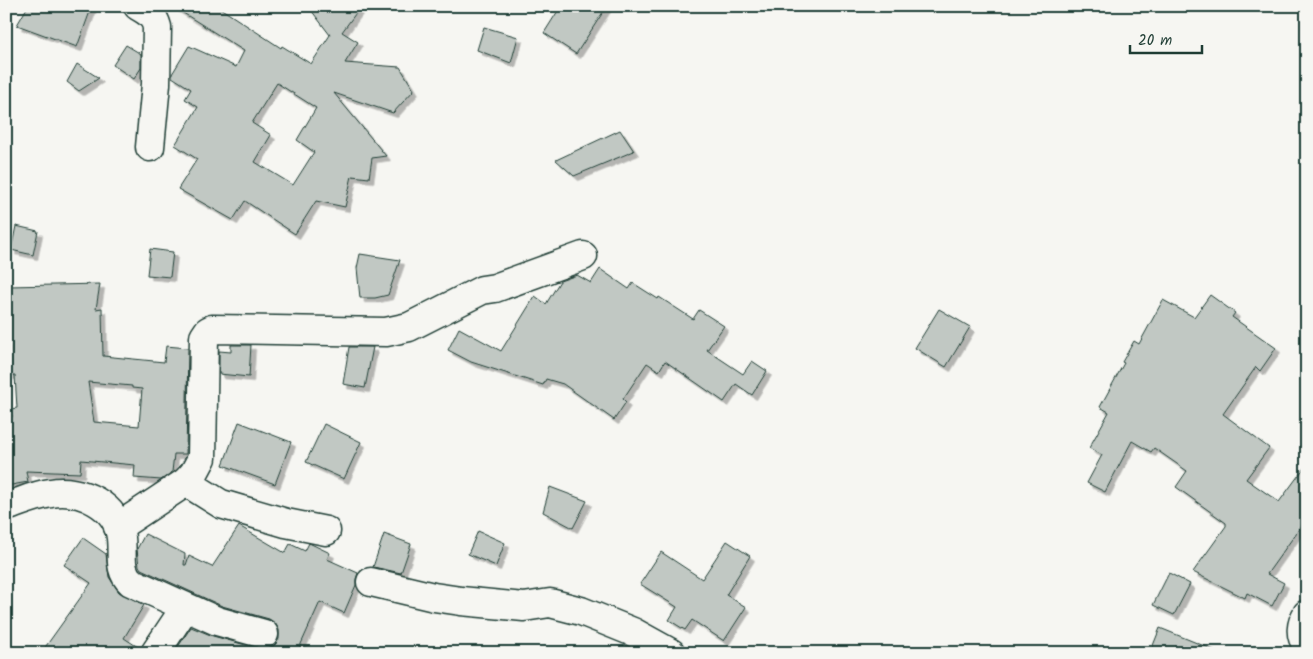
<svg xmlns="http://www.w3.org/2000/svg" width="1313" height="659" viewBox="0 0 1313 659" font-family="Kalam,sans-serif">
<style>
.building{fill:#c1c8c3;stroke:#1f3d34;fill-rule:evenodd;filter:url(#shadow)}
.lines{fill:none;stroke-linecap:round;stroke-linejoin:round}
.minor-casing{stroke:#1f3d34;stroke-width:31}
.minor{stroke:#f6f6f2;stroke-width:28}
</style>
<defs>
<filter id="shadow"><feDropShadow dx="4.5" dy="4.5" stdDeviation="0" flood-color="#0004"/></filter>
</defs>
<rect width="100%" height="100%" fill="#f6f6f2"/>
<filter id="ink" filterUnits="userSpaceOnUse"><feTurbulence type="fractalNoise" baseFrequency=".02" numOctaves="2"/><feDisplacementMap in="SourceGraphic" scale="10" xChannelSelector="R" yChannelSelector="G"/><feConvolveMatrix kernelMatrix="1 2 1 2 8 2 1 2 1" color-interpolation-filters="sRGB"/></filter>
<g filter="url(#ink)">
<g class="building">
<polygon points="28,6 92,6 77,47 17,25"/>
<path d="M172 6H217L281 48 282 46 311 64 330 35 308 6H361L342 32 358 42 345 63 400 67 414 90 393 113 334 93 386 156 372 158 369 178 352 176 345 207 316 201 295 234 245 201 233 220 178 189 197 159 175 145 198 107 185 99 191 89 172 77V74L189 46 236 67 244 51ZM277 83 316 108 297 140 314 152 293 185 255 162 271 135 252 123Z"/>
<polygon points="561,6 607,6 576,54 544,33"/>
<polygon points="484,27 518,37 511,63 477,50"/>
<polygon points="126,45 141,54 141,68 134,79 113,65"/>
<polygon points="77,64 99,78 79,91 67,82"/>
<polygon points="620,130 634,151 574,176 556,160"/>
<polygon points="16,226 38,231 33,255 11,250"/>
<polygon points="150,249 173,252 170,277 147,275"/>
<polygon points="360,254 400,260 388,295 375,298 360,298 357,268"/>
<polygon points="600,269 629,289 633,283 658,299 659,297 693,319 699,310 724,326 707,350 743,374 752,361 767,371 752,395 736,384 724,402 665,361 659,371 647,363 623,399 626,402 614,420 563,384 546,379 543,385 471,362 448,350 459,328 501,351 535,296 546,304 560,281 577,275 591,283"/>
<path d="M100 284 96 309 102 308 103 356 164 362 166 346 188 348 186 454H174L172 472 161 480 134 478 135 465 81 460 80 473 26 471 28 482 6 486V417H12L11 409 17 408 15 375H6V352H9V286ZM88 382 132 386V388L142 389 139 426 94 422Z"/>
<polygon points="1210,295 1235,313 1232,317 1276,348 1260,371 1256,367 1223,414 1269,448 1246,479 1279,502 1307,464 1307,518 1267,574 1284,583 1272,606 1247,593 1245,598 1193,572 1226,526 1226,523 1176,487 1187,471 1154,448 1151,452 1132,441 1105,492 1087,483 1102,455 1089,448 1109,412 1100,407 1124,363 1122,362 1134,341 1139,344 1163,300 1194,317"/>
<polygon points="939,309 970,327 946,367 915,348"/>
<polygon points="231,345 251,345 249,377 219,374 219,351 231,352"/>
<polygon points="349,347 373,347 365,388 343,384"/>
<polygon points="239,422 291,442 275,484 223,465"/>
<polygon points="324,424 361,442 344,479 306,462"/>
<polygon points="550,487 587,501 573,528 543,512"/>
<polygon points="239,526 285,553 290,544 305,551 309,543 330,553 327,559 358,573 356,579 356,585 344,613 320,602 297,653 174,653 191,627 213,636 260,649 268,649 275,645 279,639 279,630 275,623 269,619 222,606 141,569 139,566 137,549 145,534 185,554 184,565 186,565 189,556 212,567"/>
<polygon points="478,531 505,543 496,566 468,554"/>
<polygon points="384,534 411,544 401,573 373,567"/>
<polygon points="83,538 106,554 109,577 119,592 144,605 124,638 141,649 139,653 41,653 91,583 64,565"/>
<polygon points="727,541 750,556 726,595 746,607 724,641 692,620 685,630 669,620 677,607 640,584 661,552 702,579"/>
<polygon points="1169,573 1190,584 1174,615 1153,605"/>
<polygon points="1160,628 1219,652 1219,653 1150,653"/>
</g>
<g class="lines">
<g class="minor-casing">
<g id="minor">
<path d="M138 6C148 12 154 15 157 27L156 84 150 147"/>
<polyline points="186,482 221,504 286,523 326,531"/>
<path d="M6 507C21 502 35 495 51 493 80 488 118 505 121 538 123 555 118 570 131 582L217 621 264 634"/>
<polyline points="118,527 186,482 194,473 202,458 204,337 208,331 212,329 386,332 409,327 482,290 495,288 583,256"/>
<polyline points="371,582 434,597 461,601 524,607 550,603 581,611 633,632 671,653"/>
<path d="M1307 614C1301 624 1299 635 1307 645"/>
<polyline points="155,653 185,608"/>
</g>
</g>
<use href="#minor" class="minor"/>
</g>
</g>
<rect width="1313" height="659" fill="none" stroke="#f6f6f2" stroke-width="25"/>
<rect x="12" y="12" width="1288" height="634" fill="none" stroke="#1f3d34" stroke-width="2" filter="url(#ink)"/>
<path d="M1130 45v8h72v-8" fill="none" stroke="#1f3d34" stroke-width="2.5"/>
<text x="1138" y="45" font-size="15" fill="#1f3d34" stroke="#f6f6f2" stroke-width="4" paint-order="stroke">20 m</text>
</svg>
